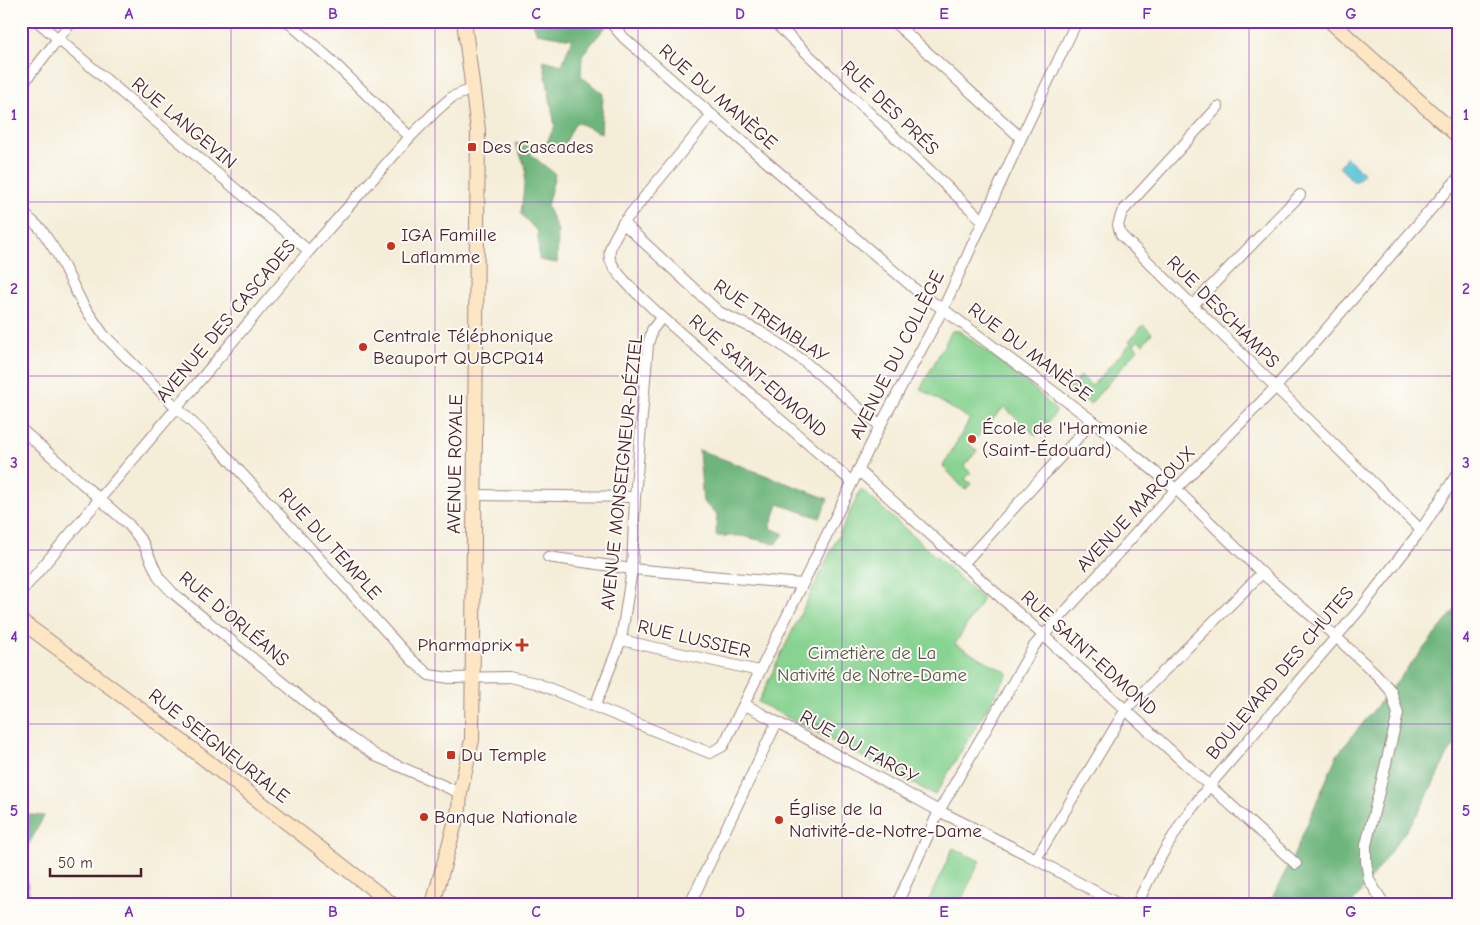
<svg xmlns="http://www.w3.org/2000/svg" width="1480" height="925" viewBox="0 0 1480 925" font-family="'Comic Neue',sans-serif">
<style>
.green{fill:#87d391;stroke:#68795e}
.forest{fill:#6db57b;stroke:#5c6a53}
.water{fill:#5dc4da;stroke:#547282}
.lines{fill:none;stroke-linecap:round;stroke-linejoin:round}
.street-casing{stroke:#9f8682;stroke-width:12}
.secondary-casing{stroke:#9f8682;stroke-width:16}
.street{stroke:#fff;stroke-width:10}
.secondary{stroke:#fce6c4;stroke-width:14}
.grid{fill:none;stroke:#7b2cbf;stroke-width:1;stroke-opacity:0.55}
.poi-dot{fill:#c8321e;stroke:#fdfcf7;stroke-width:2}
.labels{text-anchor:middle;dominant-baseline:central;stroke-width:4;stroke-linejoin:round;paint-order:stroke}
.street-label{font-size:19px;fill:#4a1f2b;stroke:#fdfcf7}
.poi-label{font-size:19px;fill:#4a1f2b;stroke:#fdfcf7;text-anchor:start}
.park-label{font-size:19px;fill:#5c554a;stroke:#fdfcf7}
.neatline{fill:none;stroke:#7b2cbf;stroke-width:2}
.grid-label{font-size:16px;text-anchor:middle;font-weight:bold;fill:#7b2cbf}
</style>
<rect width="100%" height="100%" fill="#fdfcf7"/>
<filter id="ink" filterUnits="userSpaceOnUse"><feTurbulence type="fractalNoise" baseFrequency=".02" numOctaves="2"/><feDisplacementMap in="SourceGraphic" scale="10" xChannelSelector="R" yChannelSelector="G"/><feConvolveMatrix kernelMatrix="1 2 1 2 8 2 1 2 1" color-interpolation-filters="sRGB"/></filter>
<filter id="wash" filterUnits="userSpaceOnUse"><feTurbulence type="fractalNoise" baseFrequency=".0096" numOctaves="4" result="noise"/><feDisplacementMap in="SourceGraphic" scale="20" xChannelSelector="R" yChannelSelector="G"/><feGaussianBlur stdDeviation="1.12" result="paint"/><feColorMatrix in="noise" values="0 0 0 0 0 0 0 0 0 0 0 0 0 0 0 0 0 1.4 0 .05"/><feComposite in="paint" operator="in"/></filter>
<g filter="url(#wash)">
<rect width="100%" height="100%" fill="#f4edd8"/>
<g class="green">
<polygon points="1143,325 1152,333 1143,344 1138,340 1134,345 1138,349 1090,404 1069,388 1081,376 1092,386 1131,343 1129,341"/>
<polygon points="952,331 960,331 1037,391 1057,411 1036,436 1004,407 970,445 977,451 964,466 971,473 965,479 971,484 965,490 943,466 970,419 920,389"/>
<polygon points="861,489 983,599 955,644 1008,673 935,795 758,702"/>
<polygon points="953,848 980,861 959,904 927,904"/>
</g>
<g class="forest">
<polygon points="532,21 606,21 608,24 582,55 581,76 603,94 601,133 576,122 562,149 545,146 555,126 543,60 562,65 572,39 537,33"/>
<polygon points="515,143 533,147 531,155 555,174 547,206 558,231 557,263 539,260 538,232 521,214 526,168"/>
<polygon points="699,450 828,499 820,518 778,504 770,528 784,534 776,544 742,536 716,536 717,514 703,502"/>
<polygon points="1459,605 1459,739 1448,754 1418,814 1352,904 1269,904 1293,857 1337,755"/>
<polygon points="21,814 44,816 23,855 29,894 21,890"/>
</g>
<polygon class="water" points="1347,157 1364,174 1355,183 1339,167"/>
</g>
<g filter="url(#ink)">
<g class="lines">
<g class="street-casing">
<g id="street">
<polyline points="37,21 309,251"/>
<polyline points="287,21 331,60 410,137"/>
<polyline points="609,21 624,38 712,115 923,296 943,309 1093,421 1176,489 1262,573 1336,637 1376,674 1391,691 1398,714 1366,845 1366,861 1369,880 1384,904"/>
<polyline points="773,21 983,221"/>
<polyline points="893,21 1021,138"/>
<polyline points="21,86 72,21"/>
<polyline points="1218,107 1122,212 1118,225 1121,235 1421,530"/>
<polyline points="21,211 41,229 58,255 83,305 103,334 176,407 214,443 412,660 429,675 450,678 509,677 536,683 710,753 723,746 744,704 880,426 943,309 1021,138 1077,21"/>
<polyline points="623,223 719,312 761,332 780,344 805,362 880,426"/>
<polyline points="1192,306 1300,195"/>
<polyline points="662,317 852,482"/>
<polyline points="21,429 129,525 143,543 159,578 173,593 350,738 378,757 460,793"/>
<polyline points="858,470 1044,636 1296,864"/>
<polyline points="474,495 635,497"/>
<polyline points="548,557 632,569 802,584"/>
<polyline points="963,564 1093,421"/>
<polyline points="21,592 309,251 410,137 436,111 452,97 472,89"/>
<polyline points="621,640 759,671"/>
<polyline points="744,704 939,811 1026,854 1118,904"/>
<path d="M595 706 621 640 632 569 635 497 648 345 652 330 662 317C649 304 615 276 610 259 607 247 618 233 623 223L712 115"/>
<polyline points="1036,859 1126,709 1262,573"/>
<polyline points="690,904 777,722"/>
<polyline points="897,904 939,811 1034,646 1176,489 1275,388 1459,177"/>
<polyline points="1137,904 1157,863 1183,820 1209,786 1361,608 1421,530 1459,471"/>
</g>
</g>
<g class="secondary-casing">
<g id="secondary">
<polyline points="1330,21 1459,137"/>
<polyline points="21,621 136,706 392,904"/>
<polyline points="433,904 459,809 460,793 472,740 478,130 464,21"/>
</g>
</g>
<use href="#street" class="street"/>
<use href="#secondary" class="secondary"/>
</g>
</g>
<path class="grid" d="M231 21V904M435 21V904M638 21V904M842 21V904M1045 21V904M1249 21V904M21 202H1459M21 376H1459M21 550H1459M21 724H1459"/>
<g class="poi-dot">
<rect x="467" y="142" width="10" height="10" rx="2.5"/>
<circle cx="391" cy="246" r="5"/>
<circle cx="363" cy="347" r="5"/>
<circle cx="972" cy="439" r="5"/>
<path d="M519.5 637.5h5v5h5v5h-5v5h-5v-5h-5v-5h5z"/>
<rect x="446" y="750" width="10" height="10" rx="2.5"/>
<circle cx="424" cy="817" r="5"/>
<circle cx="779" cy="820" r="5"/>
</g>
<g class="labels">
<g class="street-label">
<text transform="translate(718 97) rotate(41)">RUE DU MANÈGE</text>
<text transform="translate(890 108) rotate(44)">RUE DES PRÉS</text>
<text transform="translate(184 123) rotate(40)">RUE LANGEVIN</text>
<text transform="translate(1223 312) rotate(45)">RUE DESCHAMPS</text>
<text transform="translate(226 321) rotate(-50)">AVENUE DES CASCADES</text>
<text transform="translate(771 321) rotate(34)">RUE TREMBLAY</text>
<text transform="translate(1030 352) rotate(37)">RUE DU MANÈGE</text>
<text transform="translate(897 355) rotate(-63)">AVENUE DU COLLÈGE</text>
<text transform="translate(758 376) rotate(41)">RUE SAINT-EDMOND</text>
<text transform="translate(455 464) rotate(-89)">AVENUE ROYALE</text>
<text transform="translate(622 472) rotate(-84)">AVENUE MONSEIGNEUR-DÉZIEL</text>
<text transform="translate(1136 509) rotate(-47)">AVENUE MARCOUX</text>
<text transform="translate(330 544) rotate(48)">RUE DU TEMPLE</text>
<text transform="translate(234 619) rotate(40)">RUE D'ORLÉANS</text>
<text transform="translate(694 639) rotate(13)">RUE LUSSIER</text>
<text transform="translate(1089 653) rotate(42)">RUE SAINT-EDMOND</text>
<text transform="translate(1280 673) rotate(-50)">BOULEVARD DES CHUTES</text>
<text transform="translate(219 746) rotate(38)">RUE SEIGNEURIALE</text>
<text transform="translate(859 747) rotate(29)">RUE DU FARGY</text>
</g>
<g class="poi-label">
<text x="482" y="147">Des Cascades</text>
<text x="401" y="235">IGA Famille<tspan x="401" dy="22">Laflamme</tspan></text>
<text x="373" y="336">Centrale Téléphonique<tspan x="373" dy="22">Beauport QUBCPQ14</tspan></text>
<text x="982" y="428">École de l'Harmonie<tspan x="982" dy="22">(Saint-Édouard)</tspan></text>
<text x="512" y="645" text-anchor="end">Pharmaprix</text>
<text x="461" y="755">Du Temple</text>
<text x="789" y="809">Église de la<tspan x="789" dy="22">Nativité-de-Notre-Dame</tspan></text>
<text x="434" y="817">Banque Nationale</text>
</g>
<g class="park-label">
<text x="872" y="653">Cimetière de La<tspan x="872" dy="22">Nativité de Notre-Dame</tspan></text>
</g>
</g>
<rect width="1480" height="925" fill="none" stroke="#fdfcf7" stroke-width="55"/>
<path d="M50 868v8h91v-8" fill="none" stroke="#4a1f2b" stroke-width="2.5"/>
<text x="58" y="868" font-size="15" fill="#4a1f2b" stroke="#fdfcf7" stroke-width="4" paint-order="stroke">50 m</text>
<rect x="28" y="28" width="1424" height="870" class="neatline"/>
<g class="grid-label">
<text x="129" y="19">A</text>
<text x="333" y="19">B</text>
<text x="536" y="19">C</text>
<text x="740" y="19">D</text>
<text x="944" y="19">E</text>
<text x="1147" y="19">F</text>
<text x="1351" y="19">G</text>
<text x="14" y="120">1</text>
<text x="1466" y="120">1</text>
<text x="14" y="294">2</text>
<text x="1466" y="294">2</text>
<text x="14" y="468">3</text>
<text x="1466" y="468">3</text>
<text x="14" y="642">4</text>
<text x="1466" y="642">4</text>
<text x="14" y="816">5</text>
<text x="1466" y="816">5</text>
<text x="129" y="917">A</text>
<text x="333" y="917">B</text>
<text x="536" y="917">C</text>
<text x="740" y="917">D</text>
<text x="944" y="917">E</text>
<text x="1147" y="917">F</text>
<text x="1351" y="917">G</text>
</g>
</svg>
